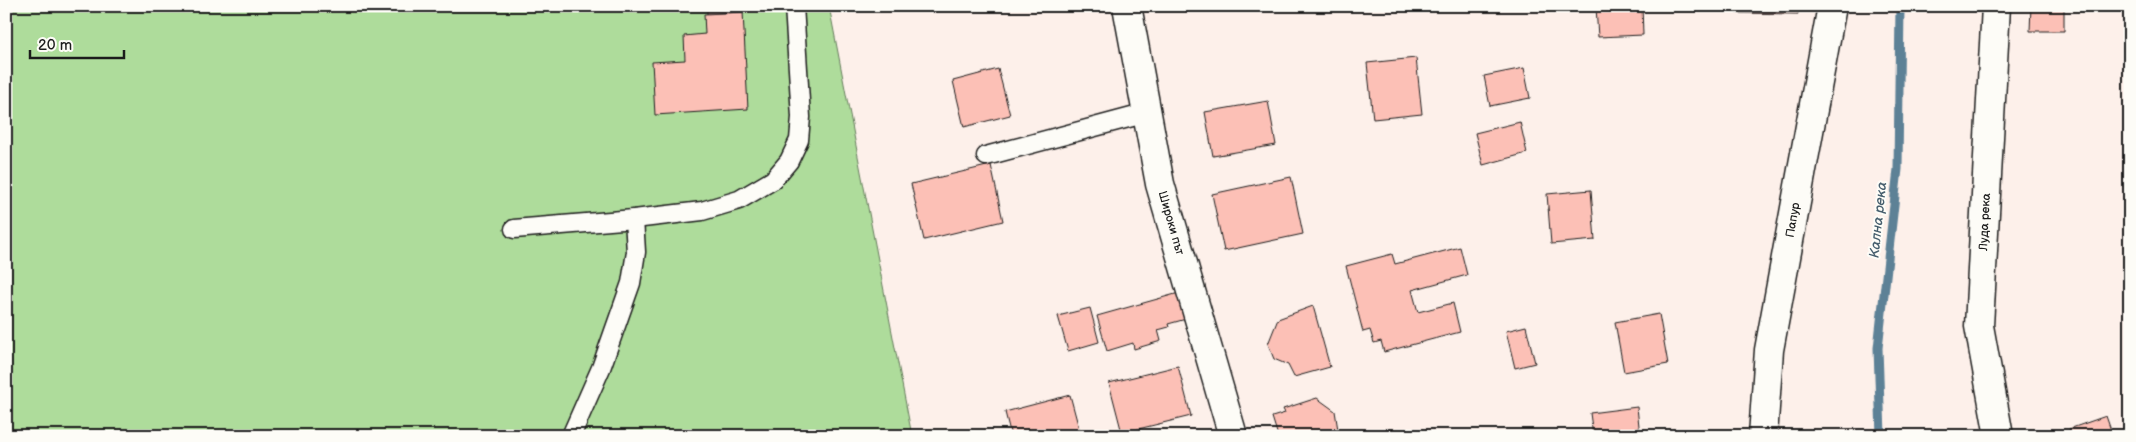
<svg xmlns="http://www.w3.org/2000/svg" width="2136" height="442" viewBox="0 0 2136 442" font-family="'Balsamiq Sans',sans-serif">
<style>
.green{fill:#aedc9b;stroke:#657c5c}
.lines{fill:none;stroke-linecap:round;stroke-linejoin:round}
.stream{stroke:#5d8196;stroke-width:9}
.building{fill:#fcc0b6;stroke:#1c1c1c}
.lane-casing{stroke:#1c1c1c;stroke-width:21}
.street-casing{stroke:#1c1c1c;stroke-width:31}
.lane{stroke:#fdfcf7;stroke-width:18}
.street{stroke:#fdfcf7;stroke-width:28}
.labels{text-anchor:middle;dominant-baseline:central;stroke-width:4;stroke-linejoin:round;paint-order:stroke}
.street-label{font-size:12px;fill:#1c1c1c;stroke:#fdfcf7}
.water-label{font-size:14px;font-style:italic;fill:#475f6e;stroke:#fdfcf7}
</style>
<rect width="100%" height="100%" fill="#fdf0ea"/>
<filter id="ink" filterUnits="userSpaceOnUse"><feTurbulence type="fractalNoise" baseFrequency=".02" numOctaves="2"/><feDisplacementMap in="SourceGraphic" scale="10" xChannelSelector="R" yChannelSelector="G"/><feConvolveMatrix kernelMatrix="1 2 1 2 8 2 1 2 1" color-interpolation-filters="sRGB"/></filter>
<g filter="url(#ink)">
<polygon class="green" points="6,6 829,6 912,436 6,436"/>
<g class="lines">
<polyline class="stream" points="1881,436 1878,348 1898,169 1900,6"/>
</g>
<g class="building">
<polygon points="707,6 742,6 743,12 707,14"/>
<polygon points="1642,6 1643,35 1598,37 1596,7"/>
<polygon points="1737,6 1798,6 1798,14 1736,13"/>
<polygon points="2031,6 2064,6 2064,31 2030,31"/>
<polygon points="743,12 748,109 655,115 652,62 685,60 684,36 705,34 704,14"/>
<polygon points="1416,58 1422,114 1373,119 1367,63"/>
<polygon points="1524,68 1530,98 1490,106 1484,76"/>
<polygon points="998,69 1010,115 964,127 953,81"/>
<polygon points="1268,101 1276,145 1213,156 1205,112"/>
<polygon points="1520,122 1527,153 1483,165 1475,133"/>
<polygon points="991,165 1003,221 924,240 911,184"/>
<polygon points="1291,177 1303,234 1224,251 1212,194"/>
<polygon points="1591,190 1595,240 1551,244 1547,194"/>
<polygon points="1460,247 1467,275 1412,290 1418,312 1453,303 1460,332 1384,352 1381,341 1374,343 1370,330 1363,332 1346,266 1392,254 1395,264"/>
<polygon points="1179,293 1186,319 1168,324 1169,327 1158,330 1161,341 1134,349 1133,343 1107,351 1097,316"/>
<polygon points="1313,306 1330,367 1294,377 1288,365 1274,359 1268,344 1278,319"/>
<polygon points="1090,308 1099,342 1068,351 1058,316"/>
<polygon points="1659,314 1668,364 1624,372 1615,322"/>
<polygon points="1526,326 1535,363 1515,368 1506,331"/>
<polygon points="1178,366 1191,416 1122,433 1109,383"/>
<polygon points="1070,395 1081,436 1011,436 1005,412"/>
<polygon points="1317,398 1335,411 1338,430 1333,432 1334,436 1278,436 1272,417 1285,413 1283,409"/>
<polygon points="1637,407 1640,436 1593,436 1590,413"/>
<polygon points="2106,416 2113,436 2072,436 2069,429"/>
</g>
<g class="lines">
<g class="lane-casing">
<g id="lane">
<polyline points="986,156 1147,113"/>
<polyline points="514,229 634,219 702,211 739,200 773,180 789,161 799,140 801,117 794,6"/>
<polyline points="571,436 601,368 631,283 636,252 634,219"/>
</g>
</g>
<g class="street-casing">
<g id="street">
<polyline points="1127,6 1160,184 1233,436"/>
<polyline points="1996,6 1979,326 1999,436"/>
<polyline points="1763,436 1769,350 1832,6"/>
</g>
</g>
<use href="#lane" class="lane"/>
<use href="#street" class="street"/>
</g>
</g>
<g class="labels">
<g class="street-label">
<text transform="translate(1793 220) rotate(-80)">Папур</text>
<text transform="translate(1985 222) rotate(-87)">Луда река</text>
<text transform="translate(1171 223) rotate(74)">Широки път</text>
</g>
<g class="water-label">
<text transform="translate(1878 220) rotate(-84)">Кална река</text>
</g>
</g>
<rect width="2136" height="442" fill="none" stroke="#fdfcf7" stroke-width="25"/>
<rect x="12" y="12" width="2111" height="417" fill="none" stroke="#1c1c1c" stroke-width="2" filter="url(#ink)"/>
<path d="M30 50v8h94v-8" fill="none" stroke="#1c1c1c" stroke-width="2.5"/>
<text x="38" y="50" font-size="15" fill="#1c1c1c" stroke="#fdfcf7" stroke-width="4" paint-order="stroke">20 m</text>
</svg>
